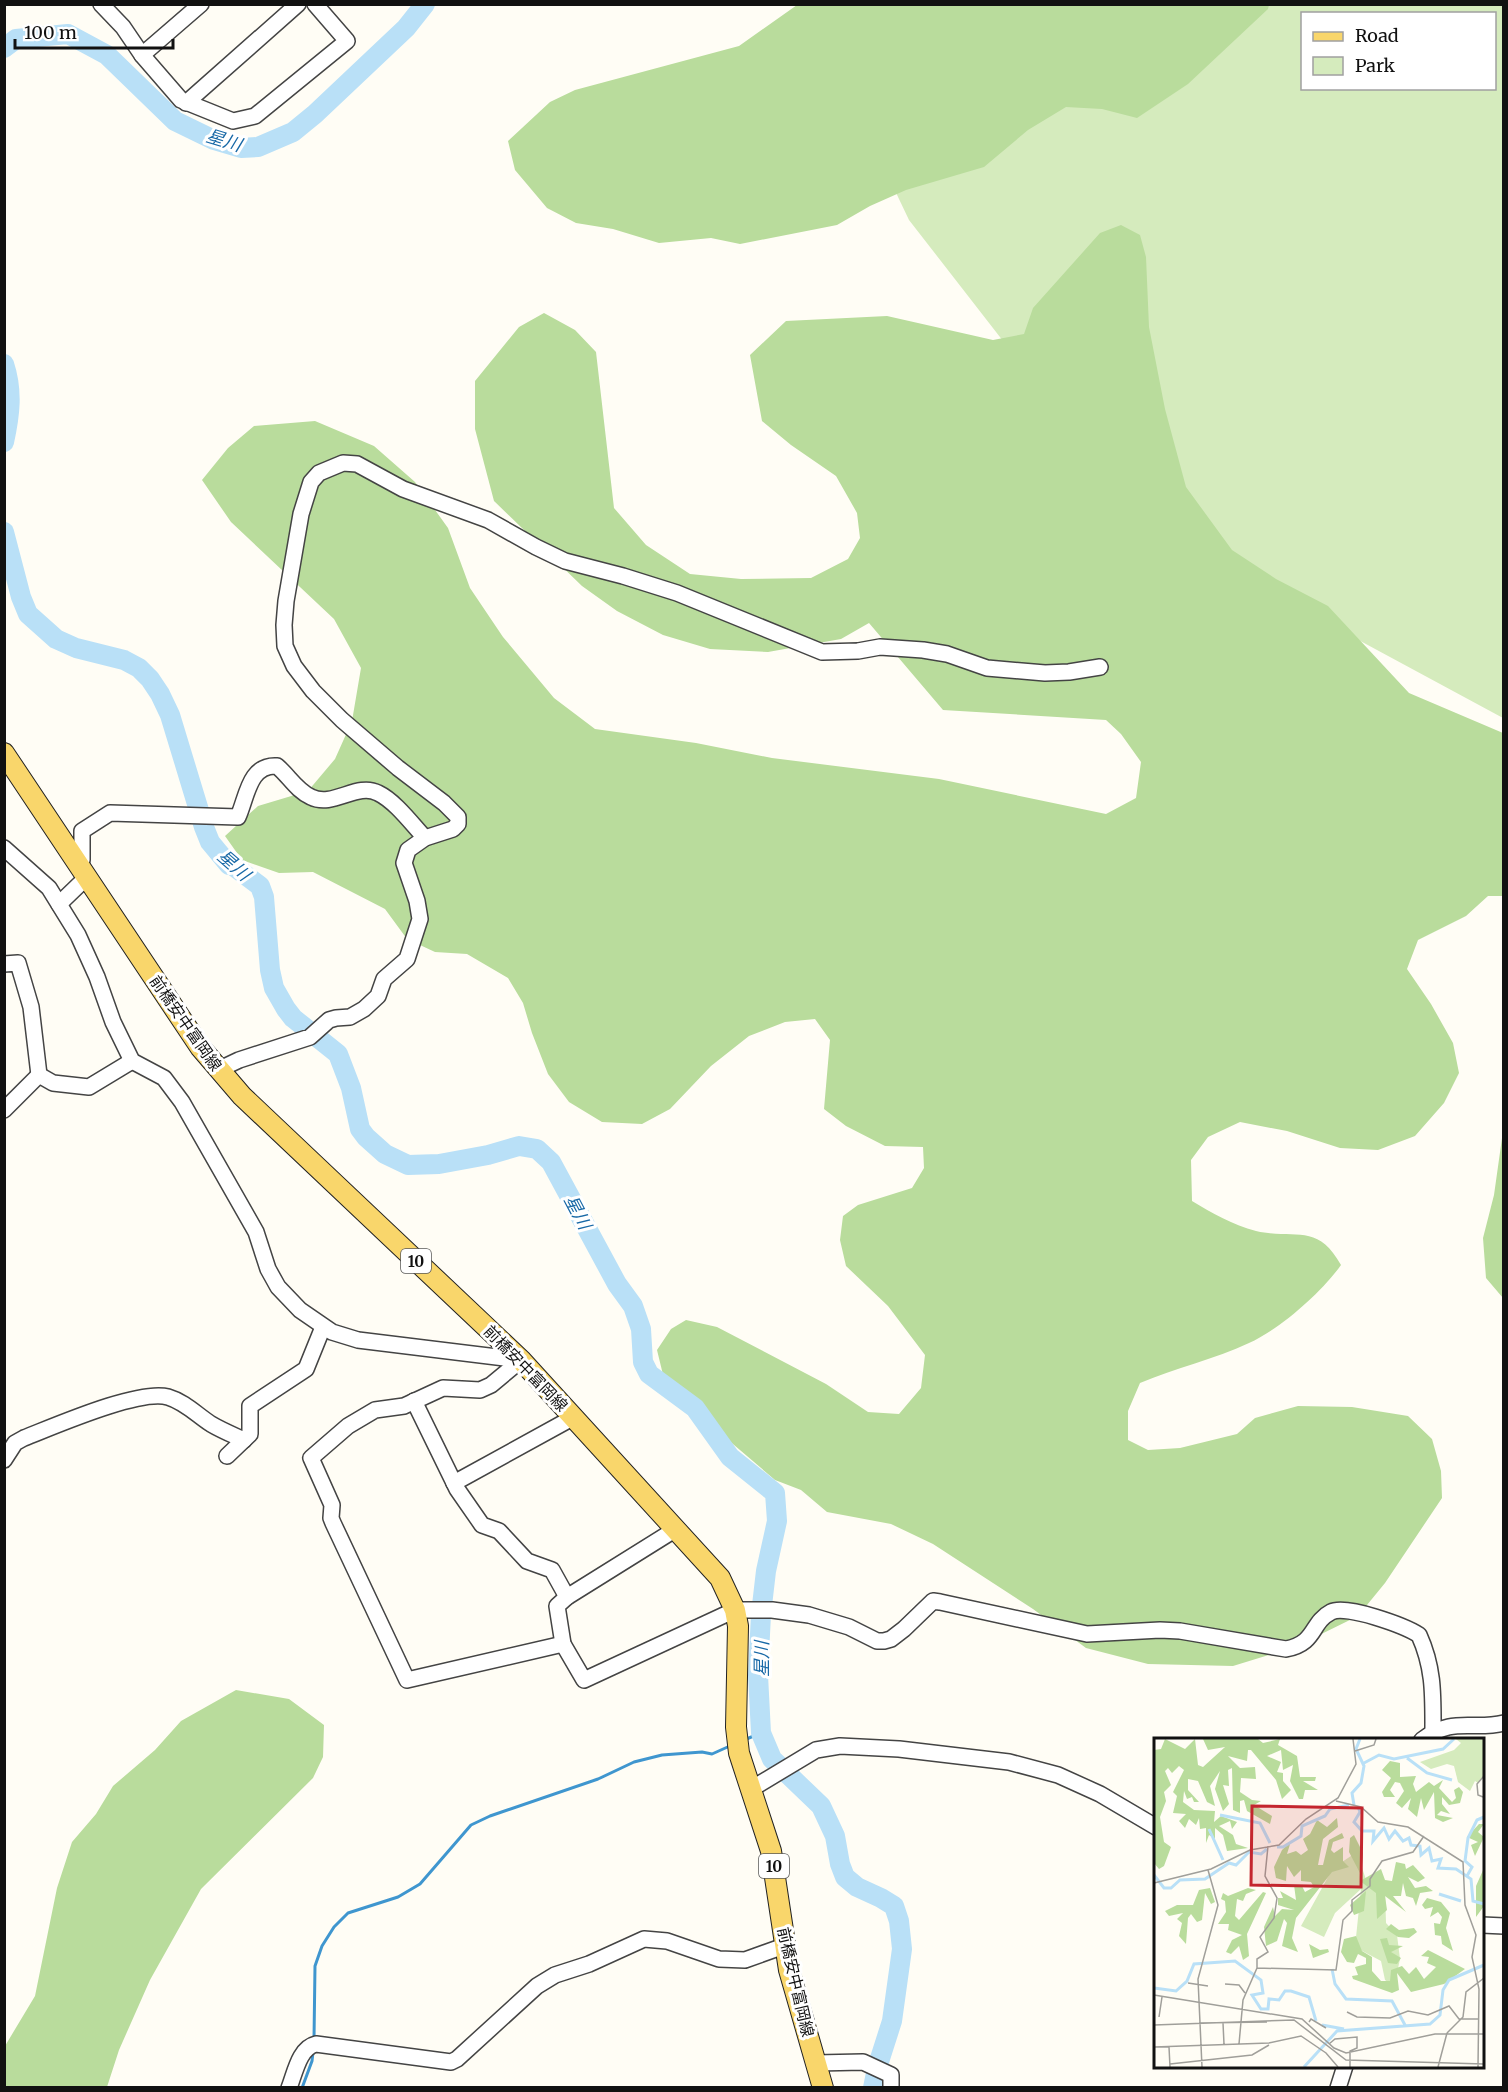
<svg xmlns="http://www.w3.org/2000/svg" width="1508" height="2092" viewBox="0 0 1508 2092" font-family="Merriweather,'Noto Sans JP',serif">
<style>
.green{fill:#d5ebbd;fill-rule:evenodd}
.forest{fill:#b9dc9c}
.lines{fill:none;stroke-linecap:round;stroke-linejoin:round}
.stream{stroke:#3f96cf;stroke-width:3}
.river{stroke:#b9e0f7;stroke-width:20}
.minor-casing{stroke:#444;stroke-width:18}
.major-casing{stroke:#222;stroke-width:22}
.minor{stroke:#fff;stroke-width:15}
.major{stroke:#f9d66b;stroke-width:20}
.labels{text-anchor:middle;dominant-baseline:central;stroke-width:6;stroke-linejoin:round;paint-order:stroke}
.shield{fill:#fff;stroke:#585858;stroke-width:1.5}
.shield-label{font-size:15px;font-weight:bold;fill:#111}
.street-label{font-size:16px;fill:#111;stroke:#fff}
.water-label{font-size:18px;font-style:italic;fill:#1768a6;stroke:#fff}
.inset-river{fill:none;stroke:#b9e0f7;stroke-width:3}
.inset-road{fill:none;stroke:#a09f9a;stroke-width:1.5}
.view{fill:#c4262e;fill-opacity:0.15;stroke:#c4262e;stroke-width:3}
.inset-edge{fill:none;stroke:#111;stroke-width:3}
</style>
<rect width="100%" height="100%" fill="#fffdf5"/>
<path class="green" d="M993 5H1503V718L1147 526 909 220 839 73ZM1302 14H1494V88H1302Z"/>
<g class="forest">
<polygon points="797,5 797,4 1269,5 1268,9 1188,84 1137,118 1102,109 1066,107 1028,130 984,167 906,190 870,206 837,225 740,244 711,238 659,243 613,229 576,223 547,208 515,170 508,141 550,102 575,90 739,46"/>
<path d="M1121 225 1140 235 1146 257 1149 327 1165 409 1186 487 1232 550 1276 579 1328 606 1409 693 1503 733V896H1488L1466 916 1418 940 1407 969 1431 1004 1453 1043 1459 1073 1444 1103 1415 1136 1378 1150 1340 1148 1287 1131 1240 1122 1208 1137 1191 1160 1192 1201C1212 1213 1233 1225 1256 1231 1295 1240 1317 1222 1341 1265 1322 1292 1279 1330 1249 1343 1215 1359 1175 1368 1140 1383L1128 1411V1440L1148 1450 1180 1448 1237 1434 1255 1418 1298 1406 1352 1407 1408 1416 1432 1439 1441 1471 1442 1498 1385 1583 1358 1616 1295 1647 1233 1666 1148 1664 1086 1648 1033 1609 933 1544 891 1524 827 1512 801 1490 775 1480 666 1387 657 1350 671 1329 686 1320 717 1327 826 1384 868 1412 899 1414 921 1388 925 1355 888 1306 846 1266 840 1240 843 1216 858 1205 912 1188 924 1168 923 1147 885 1146 846 1126 824 1109 830 1040 815 1019 785 1022 749 1036 711 1066 670 1109 642 1124 602 1122 569 1102 548 1074 532 1033 523 1003 508 978 467 954 435 952 407 939 385 909 313 872 279 873 242 860 225 836 258 806 308 791 335 759 352 721 361 668 334 619 231 522 202 480 228 448 254 426 315 421 374 446 415 482 448 528 470 588 503 637 554 698 595 729 696 743 772 758 939 779 1106 814 1136 798 1141 762 1121 734 1106 720 943 710 869 623 841 639 768 652 710 649 663 635 617 611 582 586 494 501 475 429V381L519 327 544 313 575 330 596 352 614 508 646 545 690 574 741 579 811 578 848 559 860 538 857 513 836 476 791 445 762 421 750 355 786 321 887 316 993 340 1024 334 1033 308 1100 233Z"/>
<polygon points="1503,1131 1504,1298 1503,1298 1486,1278 1483,1238 1494,1195"/>
<polygon points="236,1690 289,1699 324,1725 323,1757 313,1778 201,1889 150,1980 119,2050 107,2087 5,2087 5,2046 35,1996 57,1888 72,1842 96,1814 113,1786 155,1750 181,1721"/>
</g>
<g class="lines">
<g class="stream">
<polyline points="744,1740 761,1733"/>
<polyline points="314,2039 315,1966 322,1946 334,1927 348,1913 398,1897 420,1884 471,1825 490,1816 598,1779 634,1762 662,1755 702,1752 712,1754 732,1745"/>
<polyline points="302,2088 312,2061 313,2052"/>
</g>
<g class="river">
<polyline points="4,48 16,39 68,34 107,55 175,121 214,140 241,148 258,147 293,132 315,114 406,28 425,4"/>
<path d="M4 364C13 391 10 415 4 442"/>
<polyline points="4,532 21,597 28,614 56,639 76,648 124,660 139,668 150,679 160,694 170,715 204,827 210,842 229,865 232,865 260,886 264,897 270,970 274,988 286,1009 293,1018 338,1054 351,1088 360,1129 366,1137 385,1154 408,1165 439,1164 488,1155 519,1146 537,1149 551,1162 617,1284 633,1306 641,1329 643,1362 649,1374 695,1408 730,1457 775,1493 777,1521 766,1571 761,1614 758,1675 761,1733 772,1759 821,1806 835,1836 840,1864 845,1877 857,1887 881,1898 894,1906 899,1921 902,1949 892,2021 877,2068 873,2088"/>
</g>
<g class="minor-casing">
<g id="minor">
<polyline points="101,4 123,27 142,55 181,100 233,121 255,116 347,41 315,4"/>
<polyline points="142,55 201,4"/>
<polyline points="186,103 298,4"/>
<polyline points="4,848 49,888 78,935 97,977 113,1022 132,1061 164,1078 182,1102 256,1232 268,1269 278,1287 300,1310 332,1332 358,1340 521,1360 491,1385 480,1390 443,1388 404,1406 375,1410 348,1426 311,1458 332,1505 331,1518 333,1523 407,1680 563,1644"/>
<path d="M79 865 82 860V831L110 813 238 817C247 797 249 764 277 766 289 776 296 790 311 797 333 808 357 782 378 793 395 801 412 824 425 838"/>
<polyline points="59,904 87,877"/>
<polyline points="4,964 18,963 31,1007 39,1075"/>
<polyline points="218,1070 239,1060 310,1037 329,1020 336,1018 350,1017 364,1009 378,996 384,979 407,959 420,919 417,901 404,863 408,850 425,838 453,829 458,824 458,817 444,803 398,768 342,720 313,691 294,666 285,646 284,625 286,601 301,514 311,482 319,473 343,463 357,464 403,489 488,520 536,547 565,561 623,576 677,593 822,652 858,651 880,647 923,650 947,654 987,668 1045,673 1069,672 1100,667"/>
<polyline points="4,1110 39,1075 53,1083 89,1087 132,1061"/>
<polyline points="414,1401 457,1489 482,1525 499,1531 527,1561 552,1570 567,1597"/>
<polyline points="227,1456 250,1434 250,1406 306,1369 323,1327"/>
<path d="M4 1460 15 1443 24 1438C55 1426 139 1389 168 1397 185 1402 197 1415 211 1424 221 1430 233 1435 244 1440"/>
<polyline points="454,1483 574,1417"/>
<path d="M676 1529 567 1597 557 1606 563 1644 584 1680 735 1610H772L809 1615 849 1627 877 1641H884L891 1639 904 1629 933 1601 940 1602 1087 1634 1160 1630 1180 1631 1286 1649C1317 1643 1310 1623 1331 1612 1346 1604 1405 1626 1419 1635 1434 1668 1433 1695 1433 1731"/>
<path d="M1422 1740C1453 1716 1472 1731 1504 1723"/>
<polyline points="751,1789 816,1750 840,1746 899,1749 1009,1762 1058,1775 1100,1794 1156,1827"/>
<polyline points="1482,1925 1504,1926"/>
<polyline points="816,2063 863,2062 891,2075 891,2088"/>
<path d="M289 2088C295 2073 299 2048 316 2044L451 2062 457 2059 537 1986 555 1975 589 1964 644 1939 667 1941 719 1959 745 1960 784 1946"/>
<polyline points="1338,2088 1345,2066"/>
</g>
</g>
<g class="major-casing">
<polyline id="major" points="4,753 200,1047 242,1096 521,1360 720,1578 735,1610 738,1626 736,1727 739,1753 771,1851 789,1970 823,2088"/>
</g>
<use href="#minor" class="minor"/>
<use href="#major" class="major"/>
</g>
<g class="labels">
<g class="shield">
<rect x="401" y="1249" width="30" height="24" rx="4.5"/>
<rect x="759" y="1854" width="30" height="24" rx="4.5"/>
</g>
<g class="shield-label">
<text x="416" y="1261">10</text>
<text x="774" y="1866">10</text>
</g>
<g class="street-label">
<text transform="translate(186 1023) rotate(55)">前橋安中富岡線</text>
<text transform="translate(526 1368) rotate(46)">前橋安中富岡線</text>
<text transform="translate(796 1982) rotate(77)">前橋安中富岡線</text>
</g>
<g class="water-label">
<text transform="translate(224 140) rotate(17)">星川</text>
<text transform="translate(234 865) rotate(41)">星川</text>
<text transform="translate(578 1212) rotate(62)">星川</text>
<text transform="translate(761 1659) rotate(-90)">星川</text>
</g>
</g>
<g transform="translate(1154 1738)">
<rect width="330" height="330" fill="#fffdf5"/>
<path d="M302 1H330V38L324 45 321 43 316 53 304 44 300 28 293 26 277 31 266 24 300 12 307 5ZM203 114 214 148 231 152 232 185 243 197 246 221 240 249 231 242 227 223 201 209 207 151 181 175 170 199 147 188 179 130Z" fill="#d5ebbd"/>
<path d="M11 1 31 11 41 1 44 27 49 29 71 9 54 12 49 1H104L109 5 126 1 124 7 143 18 146 39H162L161 43H149L164 52H151L149 61H145L136 43 139 27 129 32 127 12 113 18 127 24 123 34 129 35V43L137 52 128 61 122 42 97 12H94L93 23 74 18 86 30 101 29 102 41 87 40 86 54 98 62 107 63 100 67 118 78 116 86 93 73 90 62 86 63V75L79 72 78 30 74 32 75 48 69 47 75 66 69 73 61 51 66 33 56 48 61 68 53 64 44 43 34 41V52L45 64H40L38 59 33 61 30 53 29 64 40 72 61 73 60 84 67 78 83 84 78 91 76 83 65 88 79 97 82 106 94 110 73 113 69 97 61 90V101L55 97 52 105V90L46 91 45 80 42 87 35 81 31 90 25 83 32 76 19 75 23 58 19 54 30 32 25 28 18 35 14 30 11 33 17 47 10 54 12 63 6 79 10 104 17 109 10 128 5 131 0 125V12L7 11ZM236 23 246 25V39L262 38 259 46 262 54 275 44 280 48 289 42 285 50 298 64 302 60 300 52 305 49 309 54 306 65 295 67 288 59V66L296 76 287 73 283 77 299 80 289 84 281 80 280 54 270 72 267 60 263 79 254 71 257 60 248 70 242 65 250 53 246 45 241 44 236 52 241 59H230L228 54 237 40 228 32ZM183 80 184 89 169 101 164 127H169L175 102 188 95 190 100 179 104 177 112 180 115 189 109V123L195 129 178 134 142 180 138 200 144 214 128 208 133 185 130 181 123 203 112 208 110 189 119 169 121 178 128 171 140 172 124 167V160H129L126 153 142 162 140 147 148 148 151 154 160 149 157 144 147 143V132L140 139 133 128 132 143 122 140 120 129 128 112 137 103 133 116 142 113 147 117 154 112 149 101 156 96 163 82 173 89ZM325 86H330L324 94 330 99 321 118 317 107 324 104 313 99ZM200 97 209 115 207 137 195 114 196 100ZM242 124 251 126 252 131 259 127 271 140 264 144 254 139 261 150 272 148 279 153 266 155 262 168 259 160 252 158 249 145 247 158H239L252 174 231 158 233 172 223 181 222 155 206 143 227 131 231 142 238 143ZM330 130V168L322 179V148ZM56 150 61 164 57 166 51 155 48 182 43 184 37 176 34 180 32 206 25 198 28 185 23 181 29 175 15 178 11 173 23 167H39L45 152ZM94 150 102 152 92 156 89 163 83 161 81 178 85 182 109 154 112 155 93 196 95 218 89 222 85 208 77 216 72 214 78 202 88 197 74 192 75 186H64L72 174 71 163 67 161 69 155 74 158ZM212 153 210 173 200 177 196 167ZM273 160 287 164 296 175 292 190 299 213 288 206 287 198 281 197 280 185 286 186 288 179 284 174 276 179 279 169 271 171 268 167ZM237 186 245 192 260 190 263 194 255 200 244 199 232 191ZM202 198 208 213 218 219V233L227 243H236L237 232 248 228 255 236 262 229 270 241 282 229 273 225 275 219 267 218 274 212 311 231 290 246 257 254 243 235 245 252 238 255 199 241 198 238 204 237 201 229 212 226V220L204 216 200 225 193 224 187 214 190 201ZM233 200 235 207 249 208 237 214 247 220 243 226 234 225 226 201ZM155 206 166 212 174 211 175 214 159 220Z" fill="#b9dc9c"/>
<path class="inset-river" d="M253 20 273 35 298 42M210 25 225 17 240 21 289 11 300 1M200 67 198 55 207 45 210 28 202 11 206 1M204 69 206 74 200 84 208 93H220L219 103 230 90 235 101 241 93 249 103 255 100 257 107 266 108 267 117 275 110 278 123 287 121 284 130 302 131 317 141 319 163 330 166M66 77 106 85 116 105M55 91 69 122M123 109H129L147 98 148 88 171 78 176 71 195 67M0 137 10 150H17L26 142 51 141 75 125 82 127 95 114 107 116 113 111M313 138 318 129 311 123 314 100 323 82 330 79M285 156 307 163M178 231 181 246 192 261 238 263 251 287M0 250 22 253 33 243 40 226 81 223 107 242 109 255 98 257 107 271H114L115 261 125 262 131 253H137L155 259 162 283M168 287 190 291M150 329 183 293 276 286 286 277 289 252 295 242 330 227"/>
<path class="inset-road" d="M201 13 220 7 222 1M329 59 324 57 323 46 330 38M182 63 207 69 224 84 254 89 309 124 311 167 322 197 318 219 325 251 324 329M0 145 57 131 96 112 125 107 152 81 184 60 202 26 199 1M103 230V221L114 214 106 199 120 180 123 160 111 138 114 108M34 245 54 248M71 246 85 247 91 255M0 257 148 281 180 310 192 315 281 296H330M193 274 203 279 236 280 254 273 274 277 295 268 305 281H325M5 279 8 259M155 284 157 281 172 290M45 285 113 284M69 285 70 306M0 287 140 282 192 322 330 326M293 295 309 279 312 254 330 240M85 306 89 262 103 230 182 232 189 182 198 173V162L216 148V141L228 123 259 114 270 98M175 306 181 301 203 299V310L196 313V329M0 309 115 305 147 298 172 315 184 329M15 309 16 329M16 326 98 317 115 307M48 329 44 241 64 167 54 132M284 329 293 295"/>
<path class="view" d="M98 68 208 70 207 149 97 147Z"/>
<rect width="330" height="330" class="inset-edge"/>
</g>
<rect width="1508" height="2092" fill="none" stroke="#111111" stroke-width="12"/>
<rect x="1301" y="12" width="195" height="78" fill="#ffffff" stroke="#a0a0a0" stroke-width="1.5"/>
<rect x="1313" y="32" width="30" height="9" fill="#f9d66b" stroke="#a0a0a0" stroke-width="1.5"/>
<text x="1355" y="42" font-size="18" fill="#111111">Road</text>
<rect x="1313" y="57" width="30" height="18" fill="#d5ebbd" stroke="#a0a0a0" stroke-width="1.5"/>
<text x="1355" y="72" font-size="18" fill="#111111">Park</text>
<path d="M15 39v9h158v-9" fill="none" stroke="#111111" stroke-width="3"/>
<text x="24" y="39" font-size="18" fill="#111111" stroke="#ffffff" stroke-width="4.5" paint-order="stroke">100 m</text>
</svg>
